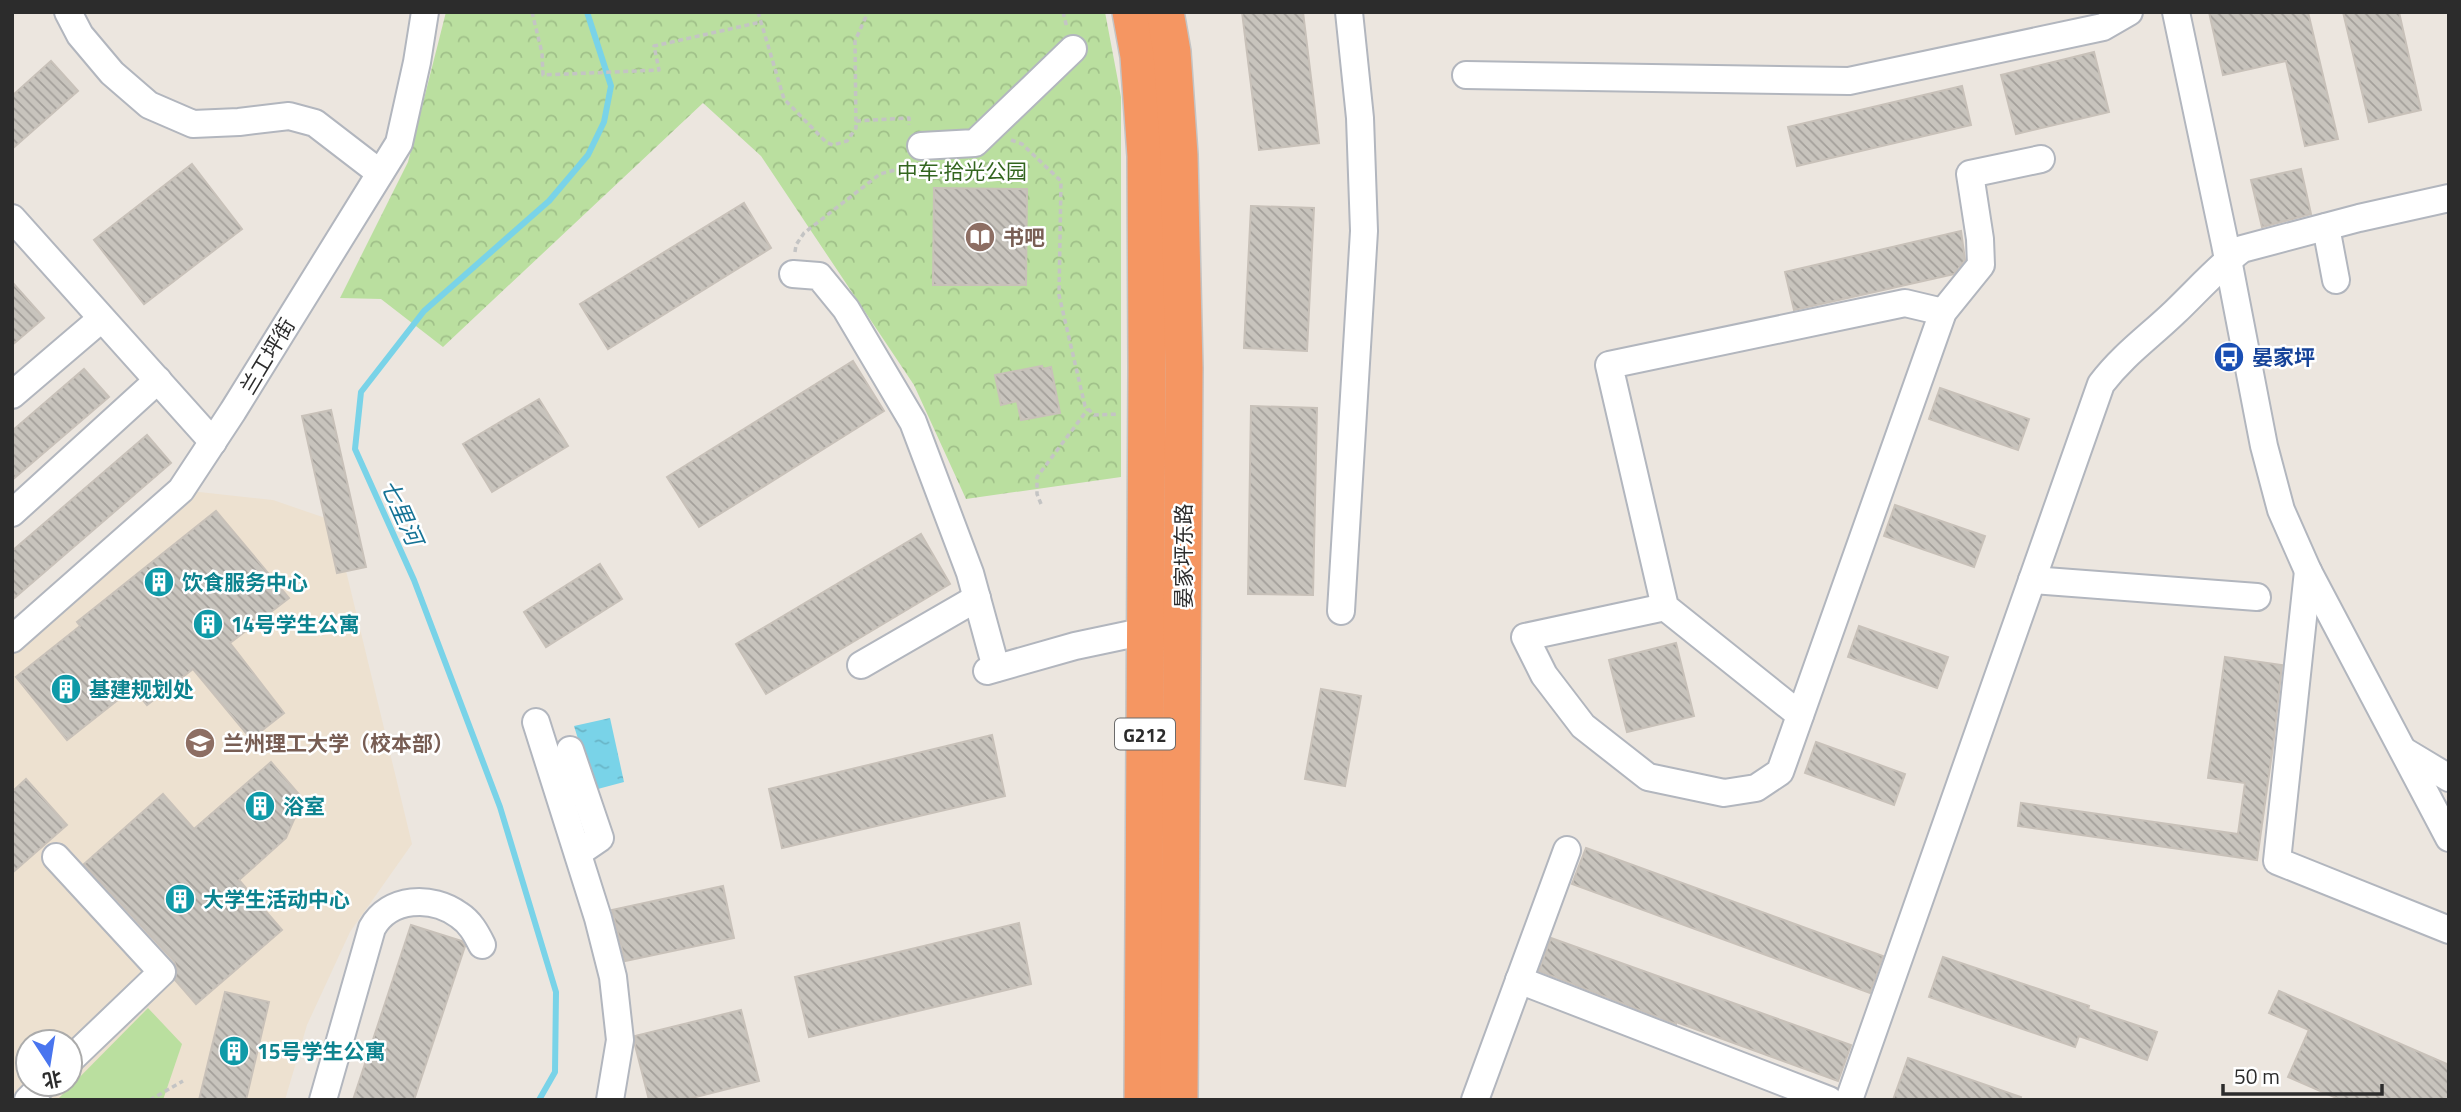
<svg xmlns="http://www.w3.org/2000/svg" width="2461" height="1112" viewBox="0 0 2461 1112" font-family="'Titillium Web','Noto Sans SC',sans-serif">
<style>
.education{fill:#ede1d0;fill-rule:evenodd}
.grass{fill:#badf9f}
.forest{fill:url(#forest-crowns)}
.water{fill:url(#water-ripples)}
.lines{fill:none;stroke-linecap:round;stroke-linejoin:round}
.stream{stroke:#79d3e8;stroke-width:6}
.building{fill:url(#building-back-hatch);stroke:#c8c1b9;stroke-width:2}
.minor-casing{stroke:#b2b6be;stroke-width:30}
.highway-casing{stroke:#c4c4c4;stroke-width:40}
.path{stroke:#c4c4c4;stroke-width:3.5;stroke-dasharray:5 3.5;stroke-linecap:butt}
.minor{stroke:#fff;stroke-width:26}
.highway{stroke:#f59662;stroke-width:37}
.labels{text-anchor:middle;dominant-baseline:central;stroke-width:5;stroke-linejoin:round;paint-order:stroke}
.shield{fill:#fff;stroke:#6b6b6b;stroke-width:2}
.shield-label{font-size:19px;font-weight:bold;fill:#2c2c2c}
.park-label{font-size:21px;fill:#33651f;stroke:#fff}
.education-label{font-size:21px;font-weight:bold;fill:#785e54;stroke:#fff;text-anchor:start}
.street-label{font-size:21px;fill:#2c2c2c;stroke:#fff}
.transit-label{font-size:21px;font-weight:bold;fill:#164399;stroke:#fff;text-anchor:start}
.culture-label{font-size:21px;font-weight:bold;fill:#0d838f;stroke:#fff;text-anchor:start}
.water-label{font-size:23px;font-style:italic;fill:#167396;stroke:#fff}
</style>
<defs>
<pattern id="forest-crowns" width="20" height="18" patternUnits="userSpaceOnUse" patternTransform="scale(1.75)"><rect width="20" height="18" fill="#badf9f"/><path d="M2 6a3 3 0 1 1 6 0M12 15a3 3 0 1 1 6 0" fill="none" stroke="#a0c089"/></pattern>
<pattern id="water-ripples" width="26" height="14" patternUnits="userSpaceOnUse" patternTransform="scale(1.75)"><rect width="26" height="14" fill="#79d3e8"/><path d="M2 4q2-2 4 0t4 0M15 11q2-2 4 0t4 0" fill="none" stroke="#69b5c7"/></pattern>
<pattern id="building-back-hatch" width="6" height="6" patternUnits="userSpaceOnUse" patternTransform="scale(1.75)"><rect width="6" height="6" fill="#c8c4bd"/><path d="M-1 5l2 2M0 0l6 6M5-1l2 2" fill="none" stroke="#a39f9a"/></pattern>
</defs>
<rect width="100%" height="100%" fill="#ece6df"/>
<path class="education" d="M181 490 273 500 334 521 412 844 350 932 307 1025 285 1100H12V643ZM28 1042H70V1084H28Z"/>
<polygon class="grass" points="148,1008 182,1044 163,1100 57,1100"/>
<polygon class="forest" points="446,12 1105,12 1121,97 1121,477 966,499 914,385 761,156 703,103 443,347 381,299 340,298 408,162"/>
<polygon class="water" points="610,718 624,782 594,790 574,726"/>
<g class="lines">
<polyline class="stream" points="539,1100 555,1072 556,992 500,807 414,580 355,449 361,392 424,311 549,201 588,155 604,122 611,86 587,12"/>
</g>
<g class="building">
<polygon points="1242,12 1303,12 1319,143 1259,150"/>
<polygon points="2209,12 2308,12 2338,139 2305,146 2286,61 2223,75"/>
<polygon points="2343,12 2399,12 2421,110 2369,122"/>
<polygon points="2094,52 2109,112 2016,134 2001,75"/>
<polygon points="51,61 78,91 12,149 12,96"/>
<polygon points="1962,86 1971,125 1797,166 1788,127"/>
<polygon points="192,164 242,229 144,304 94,240"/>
<polygon points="2301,169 2311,214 2262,227 2251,180"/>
<polygon points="934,188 1027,189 1026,285 933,285"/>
<polygon points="744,203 771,248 608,349 580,304"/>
<polygon points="1251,206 1314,208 1307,351 1244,348"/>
<polygon points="1961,231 1965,260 1954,274 1794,310 1785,272"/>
<polygon points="12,282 44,318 12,345"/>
<polygon points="853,361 884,411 699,527 667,477"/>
<polygon points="1042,366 1043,369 1051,367 1060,413 1021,420 1017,401 1001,405 995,375"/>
<polygon points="84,369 109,397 12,480 12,431"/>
<polygon points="1940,388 2029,419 2018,450 1929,419"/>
<polygon points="539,399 568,446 492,492 463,444"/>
<polygon points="1251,406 1317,408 1313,595 1248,594"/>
<polygon points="331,410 366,567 337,573 302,416"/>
<polygon points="147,435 171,463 12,600 12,551"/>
<polygon points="1895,505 1985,536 1974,567 1884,536"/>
<polygon points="216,511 289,598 230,643 284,713 251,739 193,669 147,705 133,688 67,740 16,677 80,626 77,622"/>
<polygon points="921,534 950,584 766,694 736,644"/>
<polygon points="600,564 622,599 546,647 524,612"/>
<polygon points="1859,626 1948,657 1937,688 1848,657"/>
<polygon points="1676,643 1694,716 1627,732 1609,660"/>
<polygon points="2225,657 2282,665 2273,746 2257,860 2018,826 2021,803 2238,834 2245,783 2208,778"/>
<polygon points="1321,689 1361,696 1345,786 1305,779"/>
<polygon points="992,735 1005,796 782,848 769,789"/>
<polygon points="1816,742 1905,774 1894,805 1805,773"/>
<polygon points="271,762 303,799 286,838 239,880 282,930 196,1004 175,980 177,969 174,961 84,864 163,794 194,829"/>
<polygon points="26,779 67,825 12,873 12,792"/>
<polygon points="1586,848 1883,956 1870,993 1572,884"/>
<polygon points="723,886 734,938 625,961 612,910"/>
<polygon points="1019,923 1031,984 809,1037 795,977"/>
<polygon points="411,925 462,941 465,946 414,1100 353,1100"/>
<polygon points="1551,938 1851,1045 1838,1081 1676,1022 1676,1024 1539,971"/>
<polygon points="1943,957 2089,1006 2088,1009 2157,1032 2147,1060 2079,1036 2075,1047 1929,997"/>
<polygon points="2279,991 2449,1065 2449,1100 2341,1100 2288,1077 2309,1030 2269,1013"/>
<polygon points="225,992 269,1002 246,1100 199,1100"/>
<polygon points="741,1010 759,1081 684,1100 649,1100 635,1045 635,1036"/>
<polygon points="1908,1058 2021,1097 2020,1100 1893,1100"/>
</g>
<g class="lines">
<g class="minor-casing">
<g id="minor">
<polyline points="68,12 80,35 112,73 149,105 193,124 239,122 289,116 315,123 380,173"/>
<polyline points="2176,12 2225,244 2264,446 2281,510 2308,571 2449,838"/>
<polyline points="1466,75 1849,81 2103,27 2129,12"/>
<polyline points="921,146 975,143 1073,49"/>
<polyline points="12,218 213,442"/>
<polyline points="2326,227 2336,280"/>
<polyline points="793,274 819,276 846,309 913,422 970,573 996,668"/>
<polyline points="12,395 101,319"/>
<polyline points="12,513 158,380"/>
<polyline points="2308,571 2277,861 2449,930"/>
<polyline points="2032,580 2257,597"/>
<polyline points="1665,607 1525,637 1544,675 1583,726 1648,777 1724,793 1756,788 1780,772 1943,312 1981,265 1980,239 1970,174 2041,159"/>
<polyline points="1341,611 1364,231 1360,118 1349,12"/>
<polyline points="12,639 181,490 233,411 399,143 417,62 425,12"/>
<polyline points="861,665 977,598"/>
<polyline points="987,671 1075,646 1146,631"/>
<polyline points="1800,715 1665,607 1609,365 1905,303 1943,312"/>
<polyline points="536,722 598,918 613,977 620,1040 610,1100"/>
<polyline points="570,750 600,838 578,853"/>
<polyline points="2404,751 2449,778"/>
<polyline points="56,857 162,972 70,1060"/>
<polyline points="1519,980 1829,1100"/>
<polyline points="28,1100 44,1084"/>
<path d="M323 1100 372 928C389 897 432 895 459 915 470 922 476 933 482 945"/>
<polyline points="1475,1100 1567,850"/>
<path d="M1849 1100 2101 384C2123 355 2149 337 2175 312 2197 291 2218 267 2242 249L2359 218 2449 198"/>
</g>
</g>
<g class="highway-casing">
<g id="highway">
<polyline points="1131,12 1139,56 1146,156 1147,367 1143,1100"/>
<polyline points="1165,12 1172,52 1179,155 1184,368 1179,1100"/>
</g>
</g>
<g class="path">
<polyline points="532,12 542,53 543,75 659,70 654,46 761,22"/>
<polyline points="758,12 784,99 826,142 833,145 847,141 856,128 855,41 868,12"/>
<polyline points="1063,12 1067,28"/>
<polyline points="856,121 909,118 909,125"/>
<polyline points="1011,140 1022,144 1061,181 1059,295 1085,406 1094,415 1119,414"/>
<polyline points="972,167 981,174 992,162"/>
<polyline points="795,252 796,245 804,233 880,174 910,166"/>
<polyline points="1041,504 1037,494 1037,477 1088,409"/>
<polyline points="150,1100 183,1081"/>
</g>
<use href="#minor" class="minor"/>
<use href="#highway" class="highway"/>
</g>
<defs>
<g id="library-disc" transform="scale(1.575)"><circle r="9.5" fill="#8d6e63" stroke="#fff"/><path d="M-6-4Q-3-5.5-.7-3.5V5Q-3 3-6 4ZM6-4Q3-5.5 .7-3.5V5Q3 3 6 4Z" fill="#fff"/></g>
<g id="bus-disc" transform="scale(1.575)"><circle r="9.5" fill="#1a4fb4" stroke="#fff"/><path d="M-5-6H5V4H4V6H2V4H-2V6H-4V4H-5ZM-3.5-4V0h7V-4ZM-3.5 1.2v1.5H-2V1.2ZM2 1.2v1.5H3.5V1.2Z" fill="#fff"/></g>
<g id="building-disc" transform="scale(1.575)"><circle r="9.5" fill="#0f9aa8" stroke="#fff"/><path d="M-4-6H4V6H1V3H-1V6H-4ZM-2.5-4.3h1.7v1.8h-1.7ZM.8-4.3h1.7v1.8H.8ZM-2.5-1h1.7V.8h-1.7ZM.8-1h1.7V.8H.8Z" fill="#fff"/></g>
<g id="university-disc" transform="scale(1.575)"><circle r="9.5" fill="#8d6e63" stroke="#fff"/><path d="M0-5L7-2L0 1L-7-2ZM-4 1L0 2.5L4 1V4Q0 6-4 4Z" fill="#fff"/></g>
</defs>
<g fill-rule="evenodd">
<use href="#library-disc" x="980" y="237"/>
<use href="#bus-disc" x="2229" y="357"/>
<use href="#building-disc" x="159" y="582"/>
<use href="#building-disc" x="208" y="624"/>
<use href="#building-disc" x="66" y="689"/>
<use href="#university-disc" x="200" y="743"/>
<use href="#building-disc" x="260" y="806"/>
<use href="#building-disc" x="180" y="899"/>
<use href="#building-disc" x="234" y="1051"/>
</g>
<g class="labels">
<rect class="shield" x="1115" y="718.5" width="60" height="31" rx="5"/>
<g class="shield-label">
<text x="1145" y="734">G212</text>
</g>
<g class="park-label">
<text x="962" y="171">中车·拾光公园</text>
</g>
<g class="education-label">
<text x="1003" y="237">书吧</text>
<text x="223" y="743">兰州理工大学（校本部）</text>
</g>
<g class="street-label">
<text transform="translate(267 356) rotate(-59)">兰工坪街</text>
<text transform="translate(1183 556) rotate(-90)">晏家坪东路</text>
</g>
<g class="transit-label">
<text x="2252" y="357">晏家坪</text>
</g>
<g class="culture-label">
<text x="182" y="582">饮食服务中心</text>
<text x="231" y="624">14号学生公寓</text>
<text x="89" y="689">基建规划处</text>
<text x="283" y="806">浴室</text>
<text x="203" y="899">大学生活动中心</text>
<text x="257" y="1051">15号学生公寓</text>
</g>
<g class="water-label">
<text transform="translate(402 512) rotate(66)">七里河</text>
</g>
</g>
<rect width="2461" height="1112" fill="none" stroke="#2c2c2c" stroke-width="28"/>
<g transform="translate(49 1063) rotate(168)"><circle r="33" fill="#ffffff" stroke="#ababab" stroke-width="2"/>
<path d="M0-5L12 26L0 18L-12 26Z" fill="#4975ef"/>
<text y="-10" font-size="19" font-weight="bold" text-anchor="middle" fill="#2c2c2c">北</text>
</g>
<path d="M2223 1084v10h159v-10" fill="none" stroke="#2c2c2c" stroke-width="3.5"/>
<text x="2234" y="1084" font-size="21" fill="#2c2c2c" stroke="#ffffff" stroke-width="5" paint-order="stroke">50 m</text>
</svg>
